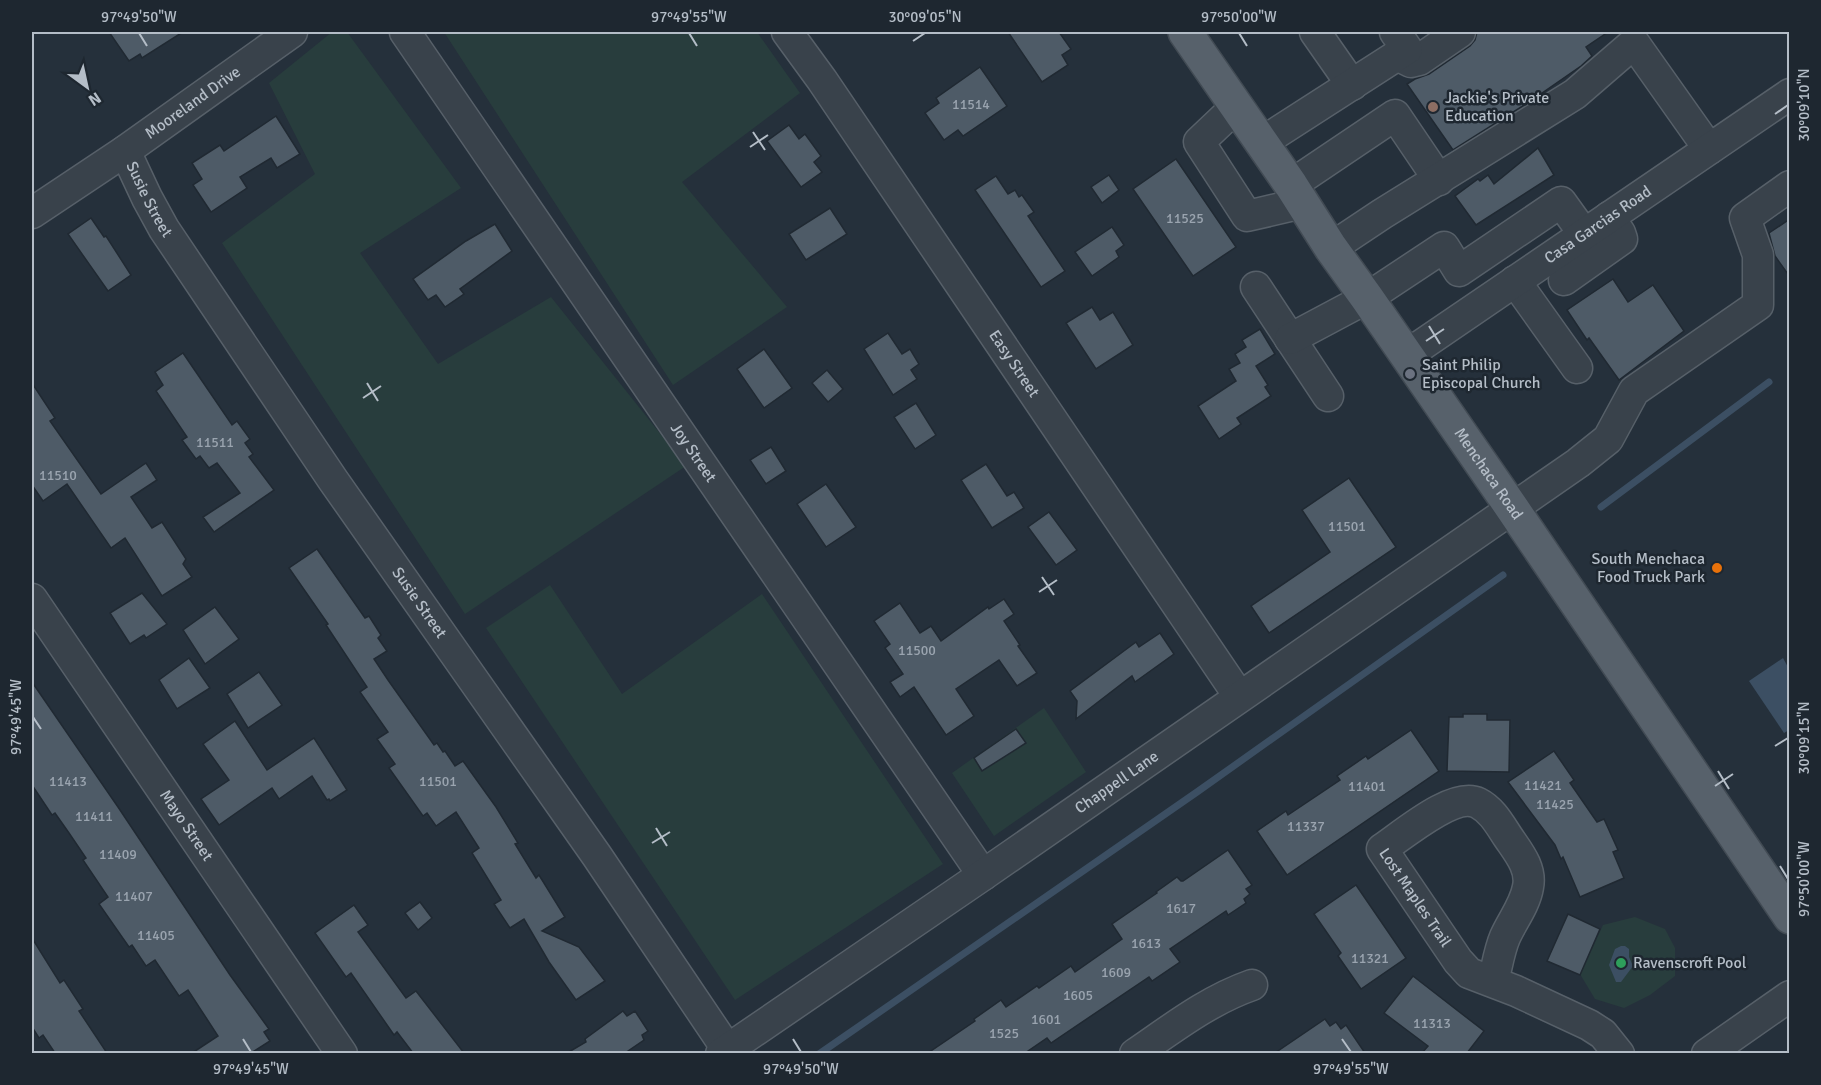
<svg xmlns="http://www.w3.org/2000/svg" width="1821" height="1085" viewBox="0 0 1821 1085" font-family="Signika,sans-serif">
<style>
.green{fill:#283d3d}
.water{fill:#3c4f63}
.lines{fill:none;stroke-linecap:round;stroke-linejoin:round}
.stream{stroke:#3c4f63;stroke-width:7}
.building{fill:#4e5b67;stroke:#202932;stroke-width:1.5}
.minor-casing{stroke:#576069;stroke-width:33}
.major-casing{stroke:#424b54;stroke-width:36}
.minor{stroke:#39424b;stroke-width:30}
.major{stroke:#57616b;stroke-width:33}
.ticks{fill:none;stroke:#b4bdc7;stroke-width:2}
.education-dot{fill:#8d6e63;stroke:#1e2730;stroke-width:2}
.worship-dot{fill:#6b7280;stroke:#1e2730;stroke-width:2}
.food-dot{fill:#e8710a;stroke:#1e2730;stroke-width:2}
.leisure-dot{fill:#2e9e5b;stroke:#1e2730;stroke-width:2}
.labels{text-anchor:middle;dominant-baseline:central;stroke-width:5;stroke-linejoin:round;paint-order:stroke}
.number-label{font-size:14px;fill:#9aa4af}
.poi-label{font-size:16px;fill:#b4bdc7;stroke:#1e2730;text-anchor:start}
.street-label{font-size:16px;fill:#b4bdc7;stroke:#1e2730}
.neatline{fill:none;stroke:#b4bdc7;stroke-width:2}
.ticks-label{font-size:15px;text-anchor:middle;fill:#b4bdc7}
</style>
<rect width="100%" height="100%" fill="#25303b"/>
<g class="green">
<polygon points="332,32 347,32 461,188 360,253 438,364 551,297 686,466 465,614 222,243 315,174 269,83"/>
<polygon points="444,32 757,32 800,93 682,182 787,307 673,385"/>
<polygon points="550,585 622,694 762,594 943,864 735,1000 486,628"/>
<polygon points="1044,708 1086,772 994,836 952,773"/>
<polygon points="1635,917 1665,929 1675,948 1675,976 1650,995 1624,1008 1595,999 1580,974 1603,925"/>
</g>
<g class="water">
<polygon points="1783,658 1789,669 1789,730 1784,733 1749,681"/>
<polygon points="1621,946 1625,946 1629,949 1629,957 1633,966 1621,982 1616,982 1609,965 1615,949"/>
</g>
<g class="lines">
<g class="stream">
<polyline points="1601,507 1769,382"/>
<polyline points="819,1054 1197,792 1503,575"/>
</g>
</g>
<g class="building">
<polygon points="109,32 183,32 142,58 140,54 129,61"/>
<polygon points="1008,32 1059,32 1071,49 1062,55 1068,65 1042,82"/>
<polygon points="1477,32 1608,32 1586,47 1592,56 1581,66 1529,102 1453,150 1407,84 1415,79 1429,74 1470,46 1475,40"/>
<polygon points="980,67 1007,106 963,136 958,130 944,140 925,113 939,103 936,98"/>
<polygon points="276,116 300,154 277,168 271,158 240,177 247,188 211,212 193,185 202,179 192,163 220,145 224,151"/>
<polygon points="789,125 799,139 805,134 821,156 814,162 822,172 801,187 767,141"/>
<polygon points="1538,148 1554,175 1476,225 1455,196 1478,179 1480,181 1488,175 1494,184"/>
<polygon points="1176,159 1236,247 1193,276 1133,189"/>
<polygon points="1109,175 1119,190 1102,203 1091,187"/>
<polygon points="996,176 1008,194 1015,190 1019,197 1022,195 1034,212 1028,216 1065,271 1041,287 975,190"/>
<polygon points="830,208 847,234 806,260 789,234"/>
<polygon points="91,218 104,237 106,236 131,275 108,291 68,234"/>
<polygon points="1790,219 1790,277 1775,256 1769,233"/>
<polygon points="495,224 512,251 460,289 464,294 445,307 436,295 428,300 413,279 466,241"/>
<polygon points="1112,227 1124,245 1116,251 1119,257 1092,276 1075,252"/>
<polygon points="1613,279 1628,302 1653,285 1684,331 1619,380 1589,338 1587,340 1567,310"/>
<polygon points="1092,307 1100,320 1113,312 1133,345 1096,369 1066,323"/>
<polygon points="1260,329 1275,354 1256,366 1268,385 1265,387 1271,396 1237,418 1241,424 1219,439 1198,406 1236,381 1229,369 1240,363 1235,354 1246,347 1242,340"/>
<polygon points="888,333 902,354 910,349 919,364 911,370 917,379 893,395 864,349"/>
<polygon points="764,349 792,388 764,408 737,369"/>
<polygon points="183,353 232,425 237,421 250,439 245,443 253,454 249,457 274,490 214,532 203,517 240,493 217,463 209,468 200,456 196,459 182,440 187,437 156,391 163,385 155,372"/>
<polygon points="827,370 843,389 828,402 812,383"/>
<polygon points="32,383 55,418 50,421 101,494 146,463 157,480 131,497 152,528 162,522 186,559 183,564 192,577 162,596 125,538 111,548 67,484 43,501 32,485"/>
<polygon points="916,403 936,435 915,449 894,417"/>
<polygon points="771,447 786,471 766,484 750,460"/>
<polygon points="986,464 1007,496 1014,492 1024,508 992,528 961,480"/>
<polygon points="1349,478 1396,547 1269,633 1251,606 1330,552 1302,510"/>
<polygon points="826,484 856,527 826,547 797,504"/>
<polygon points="1049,512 1077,550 1056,565 1028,527"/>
<polygon points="317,549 365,618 369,616 381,635 378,638 387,651 374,659 388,680 434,745 437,743 443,752 445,751 455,766 463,761 496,807 518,843 515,844 536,878 539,875 565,917 542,931 579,947 605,981 576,1000 549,962 524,919 510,928 494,904 501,900 472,853 479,848 456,812 436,826 427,813 423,816 389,768 395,764 377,739 388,732 360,692 367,687 326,625 328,624 289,568"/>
<polygon points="142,593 167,624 146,638 144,635 130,644 110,613"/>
<polygon points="1004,599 1014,614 1004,621 1020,645 1018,646 1037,673 1017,686 999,660 956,689 974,716 946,735 914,687 900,697 890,682 903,674 885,648 890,644 874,621 900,603 920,633 931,626 941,641 988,607 989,609"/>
<polygon points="215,607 239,639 205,664 183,630"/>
<polygon points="1160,633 1174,654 1135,682 1132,676 1076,719 1077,701 1070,691 1136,642 1139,647"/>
<polygon points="189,658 210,688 177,709 159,680"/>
<polygon points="259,672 282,705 248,728 227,694"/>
<polygon points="32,682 118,807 230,975 269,1029 264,1032 270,1041 251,1053 192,1053 218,1036 188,990 179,996 155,960 146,966 132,945 129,947 99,904 108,897 83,860 86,858 69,833 55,813 52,815 32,785"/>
<polygon points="1463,714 1487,714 1487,720 1510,720 1509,772 1447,771 1449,717 1463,717"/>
<polygon points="235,721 267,770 314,738 347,790 330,801 329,799 327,800 312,776 279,799 272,788 219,825 201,799 229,780 203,744"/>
<polygon points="1016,729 1026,743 982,771 974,758"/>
<polygon points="1411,730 1439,771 1287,875 1257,831 1286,811 1288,815 1340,780 1337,776 1366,756 1368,759"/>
<polygon points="1554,751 1574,780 1570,783 1597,822 1604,819 1618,850 1613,852 1624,878 1580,897 1563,857 1561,859 1555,845 1508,782"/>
<polygon points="1228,850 1252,885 1246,889 1250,894 1244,899 1246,903 1228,915 1226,911 1170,949 1180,962 1152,981 1149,977 1051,1043 1047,1038 1025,1053 928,1053 975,1021 974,1019 1001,1000 1006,1007 1037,986 1039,988 1071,966 1075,972 1122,939 1112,924 1157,893 1156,892 1177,877 1181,881 1183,881"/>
<polygon points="1356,885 1406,958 1361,989 1338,956 1341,953 1314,914"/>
<polygon points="420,902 432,918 418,930 405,913"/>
<polygon points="354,905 368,925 358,932 406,998 416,991 464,1053 413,1053 397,1032 394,1035 351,973 346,977 315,933"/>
<polygon points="1568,914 1600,929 1580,975 1547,961"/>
<polygon points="32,938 60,983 64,980 83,1009 79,1011 107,1053 55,1053 43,1035 39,1038 32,1027"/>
<polygon points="1413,976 1484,1031 1467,1053 1422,1053 1428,1046 1384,1013"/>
<polygon points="623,1011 627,1016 635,1011 648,1031 642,1035 644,1040 625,1053 567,1053 586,1042 585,1039"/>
<polygon points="1325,1019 1330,1026 1336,1022 1341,1029 1346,1025 1365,1053 1275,1053"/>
</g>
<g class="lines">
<g class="minor-casing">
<g id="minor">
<path id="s1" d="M405 32 983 875"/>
<path id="s2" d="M787 32 822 80 1239 696"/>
<polyline points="1315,32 1352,85"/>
<polyline points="1397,55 1411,62 1419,60 1460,32"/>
<polyline points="1237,106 1199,142 1247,216 1303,203"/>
<polyline points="1261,143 1407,49 1395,32"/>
<path id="s3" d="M125 151 147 198 164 229 333 480 597 856 727 1049"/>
<polyline points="1291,185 1395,115 1439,180"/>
<path id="s4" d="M32 213 125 151 292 32"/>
<polyline points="1331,248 1382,214 1575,94 1634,43 1709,149"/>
<polyline points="1564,280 1622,239 1620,233 1609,217"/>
<polyline points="1515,281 1577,368"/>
<polyline points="1256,287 1328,396"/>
<polyline points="1290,339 1367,298 1444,247 1459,271 1561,202 1584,234"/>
<path id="s5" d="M1407 355 1790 94"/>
<path id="s6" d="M32 599 342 1054"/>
<path id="s7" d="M1493 982C1497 967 1499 951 1505 937 1512 921 1525 905 1528 887 1532 868 1518 852 1508 837 1500 825 1492 810 1478 803 1454 791 1403 835 1382 849L1458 961 1469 973 1516 991 1589 1025 1603 1034 1619 1054"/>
<path id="s8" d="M721 1054 983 875 1578 463 1608 439 1634 391 1758 305V255L1745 218 1790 186"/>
<path d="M1135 1054C1173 1028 1209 1000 1252 985"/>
<polyline points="1707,1054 1790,996"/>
</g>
</g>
<g class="major-casing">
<g id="major">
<path id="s9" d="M1185 32 1291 185 1331 248 1367 298 1512 508 1790 917"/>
</g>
</g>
<use href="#minor" class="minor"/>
<use href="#major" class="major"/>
</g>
<path class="ticks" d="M139 33 147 46M689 33 697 46M1239 33 1247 46M913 41 925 33M1775 114 1788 105M753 132 765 150M750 147 768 135M1429 326 1440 344M1426 341 1444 329M367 383 378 401M363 398 381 386M1042 577 1054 595M1039 592 1057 580M33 717 41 729M1775 746 1788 738M1718 771 1729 789M1715 786 1733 774M656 828 667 846M652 843 670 832M1780 866 1788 879M243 1039 251 1052M793 1039 801 1052M1342 1039 1351 1052"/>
<circle class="education-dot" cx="1433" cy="107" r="6"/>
<circle class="worship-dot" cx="1410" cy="374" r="6"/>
<circle class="food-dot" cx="1717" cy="568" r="6"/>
<circle class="leisure-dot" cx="1621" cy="963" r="6"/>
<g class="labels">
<g class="number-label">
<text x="971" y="104">11514</text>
<text x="1185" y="218">11525</text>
<text x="215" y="442">11511</text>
<text x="58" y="475">11510</text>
<text x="1347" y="526">11501</text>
<text x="917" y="650">11500</text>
<text x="68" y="781">11413</text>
<text x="438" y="781">11501</text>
<text x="1543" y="785">11421</text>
<text x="1367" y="786">11401</text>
<text x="1555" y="804">11425</text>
<text x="94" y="816">11411</text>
<text x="1306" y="826">11337</text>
<text x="118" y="854">11409</text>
<text x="134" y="896">11407</text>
<text x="1181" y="908">1617</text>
<text x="156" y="935">11405</text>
<text x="1146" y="943">1613</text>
<text x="1370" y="958">11321</text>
<text x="1116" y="972">1609</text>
<text x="1078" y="995">1605</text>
<text x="1046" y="1019">1601</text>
<text x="1432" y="1023">11313</text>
<text x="1004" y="1033">1525</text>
</g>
<g class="poi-label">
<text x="1445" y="98">Jackie's Private<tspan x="1445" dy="18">Education</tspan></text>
<text x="1422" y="365">Saint Philip<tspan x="1422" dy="18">Episcopal Church</tspan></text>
<text x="1705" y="559" text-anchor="end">South Menchaca<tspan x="1705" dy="18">Food Truck Park</tspan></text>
<text x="1633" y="963">Ravenscroft Pool</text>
</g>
<g class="street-label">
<text stroke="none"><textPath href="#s4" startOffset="195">Mooreland Drive</textPath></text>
<text stroke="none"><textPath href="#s3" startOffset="54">Susie Street</textPath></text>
<text stroke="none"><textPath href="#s5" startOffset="231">Casa Garcias Road</textPath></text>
<text stroke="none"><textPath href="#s2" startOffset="402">Easy Street</textPath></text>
<text stroke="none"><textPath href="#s1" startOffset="510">Joy Street</textPath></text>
<text stroke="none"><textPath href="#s9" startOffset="536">Menchaca Road</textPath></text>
<text stroke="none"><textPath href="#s3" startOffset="540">Susie Street</textPath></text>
<text stroke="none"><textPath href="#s8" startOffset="480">Chappell Lane</textPath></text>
<text stroke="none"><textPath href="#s6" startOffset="274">Mayo Street</textPath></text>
<text stroke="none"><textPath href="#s7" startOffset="372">Lost Maples Trail</textPath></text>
</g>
</g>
<rect width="1821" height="1085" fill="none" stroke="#1e2730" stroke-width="66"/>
<g transform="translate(87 87) rotate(147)" stroke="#1e2730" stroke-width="4.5" paint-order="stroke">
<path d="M0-4.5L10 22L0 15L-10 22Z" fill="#b4bdc7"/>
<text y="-9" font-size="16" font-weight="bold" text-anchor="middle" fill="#b4bdc7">N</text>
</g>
<rect x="33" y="33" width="1755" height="1019" class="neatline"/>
<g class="ticks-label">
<text x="139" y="22">97°49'50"W</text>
<text x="689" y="22">97°49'55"W</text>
<text x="925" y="22">30°09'05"N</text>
<text x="1239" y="22">97°50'00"W</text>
<text transform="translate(1804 105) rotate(-90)" y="5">30°09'10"N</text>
<text transform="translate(16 717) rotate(-90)" y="5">97°49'45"W</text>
<text transform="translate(1804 738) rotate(-90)" y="5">30°09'15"N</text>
<text transform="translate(1804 879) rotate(-90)" y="5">97°50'00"W</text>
<text x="251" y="1074">97°49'45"W</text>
<text x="801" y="1074">97°49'50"W</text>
<text x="1351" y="1074">97°49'55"W</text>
</g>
</svg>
